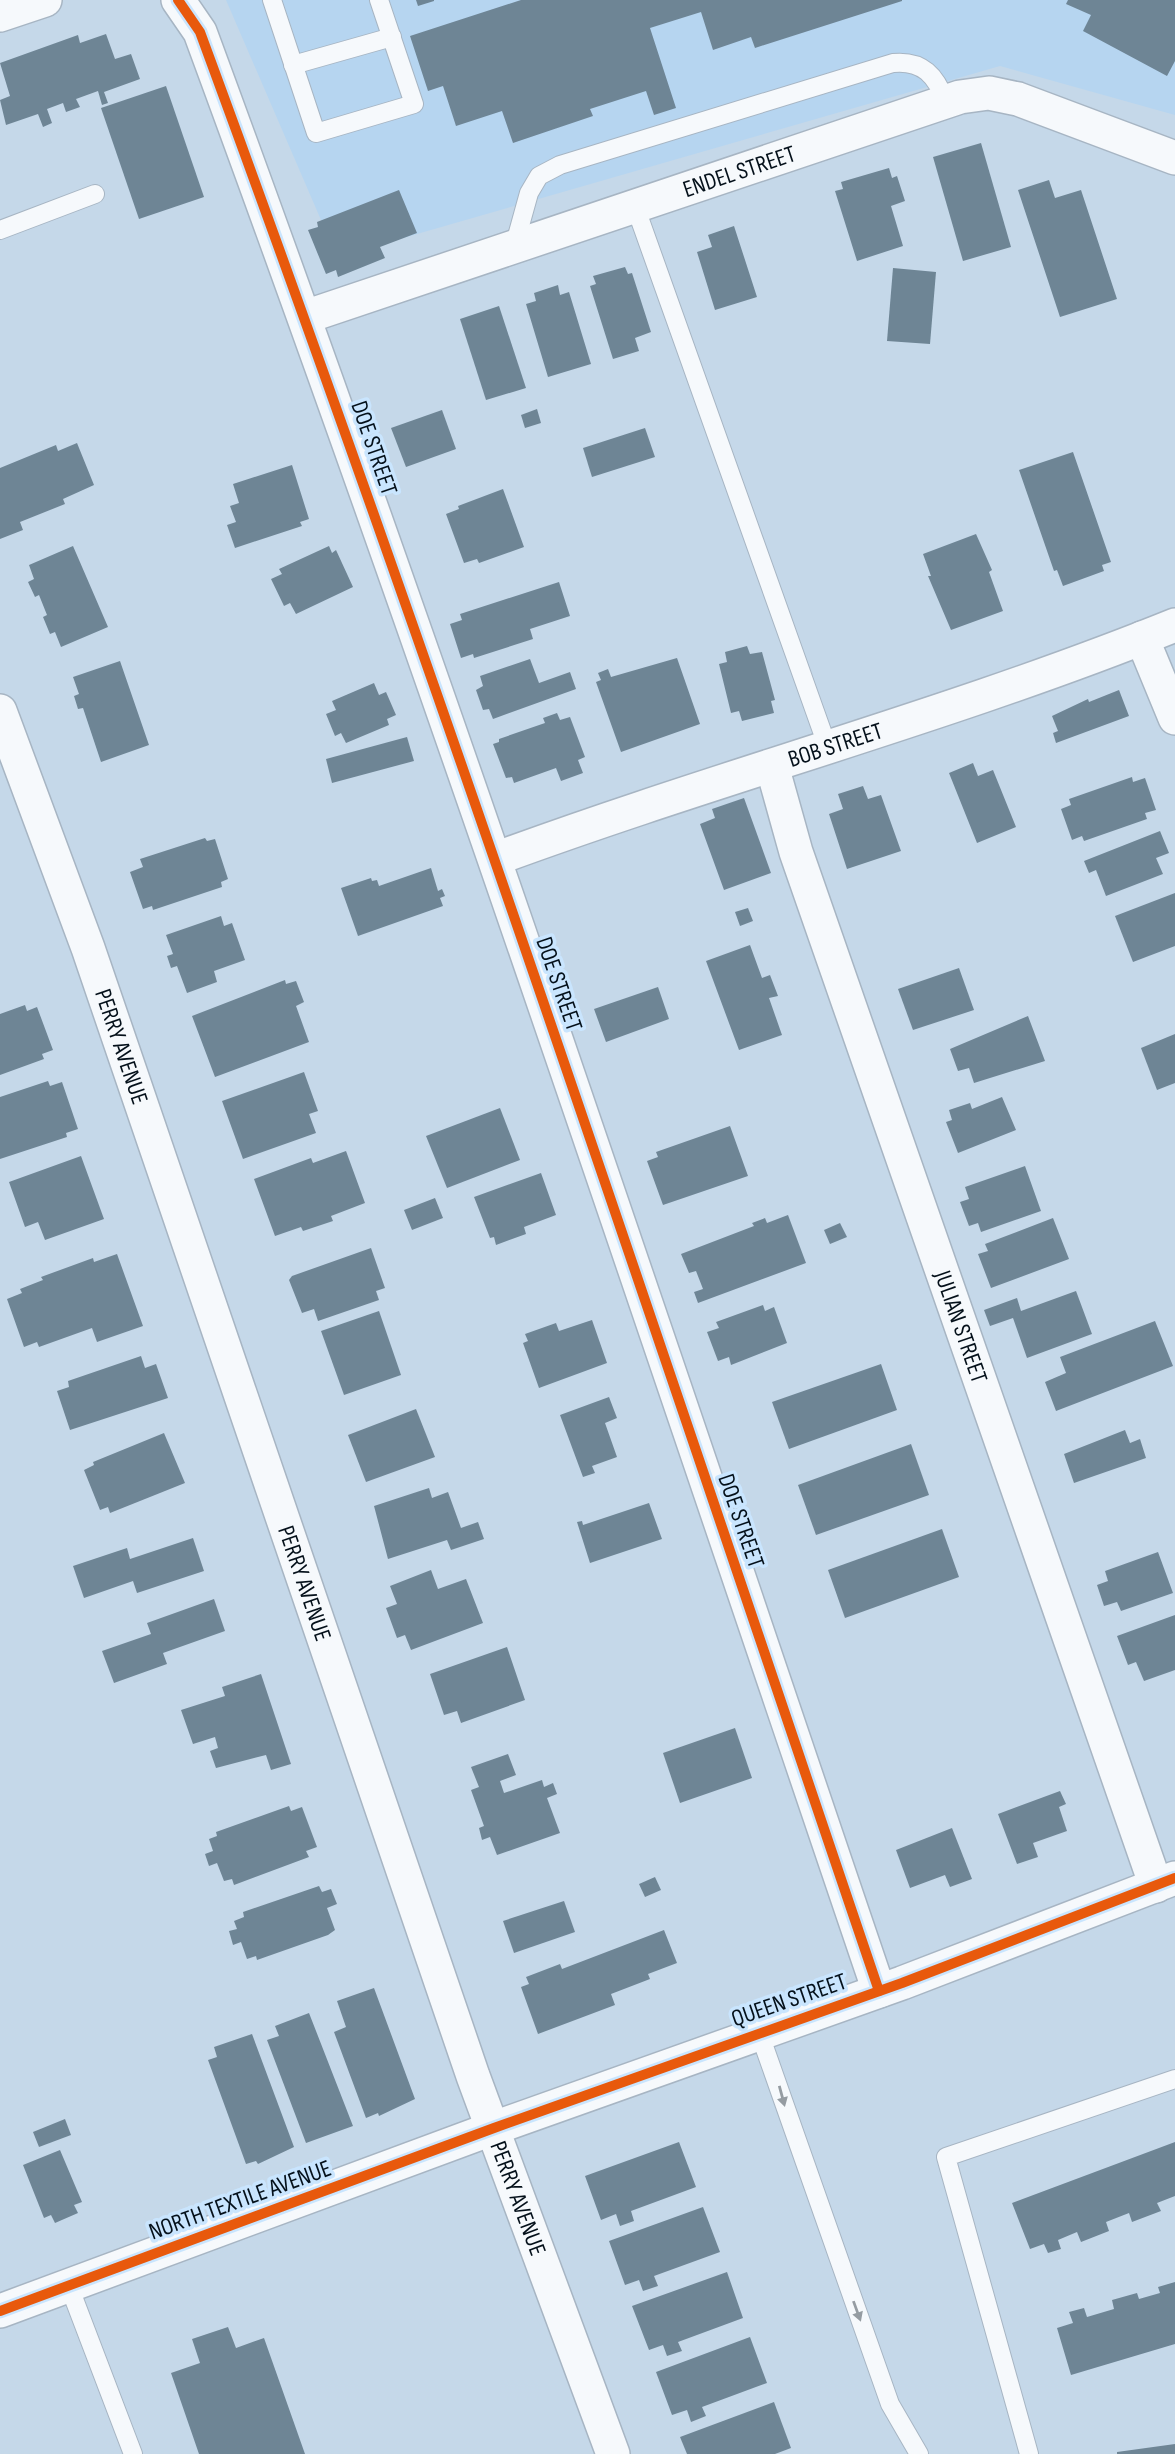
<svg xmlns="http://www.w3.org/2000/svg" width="1175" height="2454" viewBox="0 0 1175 2454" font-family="'Sofia Sans Condensed',sans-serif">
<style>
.built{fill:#b6d5f0}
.building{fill:#6e8595}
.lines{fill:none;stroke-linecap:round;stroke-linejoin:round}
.service-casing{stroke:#a7b5c3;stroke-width:20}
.minor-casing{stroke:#a7b5c3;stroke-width:36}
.service{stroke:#f6f9fc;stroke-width:18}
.minor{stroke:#f6f9fc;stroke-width:33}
.cycleway-casing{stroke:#c9e5fe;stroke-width:15}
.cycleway{stroke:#e8590c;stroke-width:10}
.oneway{fill:#959ca2}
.labels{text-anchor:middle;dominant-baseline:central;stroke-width:7;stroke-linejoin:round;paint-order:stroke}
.street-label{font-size:24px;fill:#04101a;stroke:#c9e5fe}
</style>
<rect width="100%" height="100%" fill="#c5d8e9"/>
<polygon class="built" points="226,0 1175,0 1175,115 1000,66 337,257"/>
<g class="building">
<polygon points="416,0 434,0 434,1 418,6"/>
<polygon points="521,0 902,0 902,1 755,48 751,37 713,50 701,12 650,28 676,108 654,115 646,91 590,109 593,116 513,143 502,111 456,126 443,86 428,91 410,36"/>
<polygon points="1068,0 1175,0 1175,61 1167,76 1083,31 1091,15 1066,4"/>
<polygon points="106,34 115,59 131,54 140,79 104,92 108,103 102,105 98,91 76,99 80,107 66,112 63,103 47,109 52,123 43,127 38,114 6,125 0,100 10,96 0,63 78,35 80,43"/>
<polygon points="166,86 204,197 139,219 101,108"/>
<polygon points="981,143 1011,247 963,261 933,157"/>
<polygon points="889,168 892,178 897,176 905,201 891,206 903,246 857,261 835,191 843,189 841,182"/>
<polygon points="1049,180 1055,198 1081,190 1117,299 1060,317 1018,190"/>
<polygon points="399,190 417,233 380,247 385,258 338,277 336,270 326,274 308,230 318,227 317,222"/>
<polygon points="734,226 757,297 715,310 697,252 712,247 708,235"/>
<polygon points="625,267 628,274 632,273 651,332 635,338 639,351 613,359 590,286 596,284 593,276"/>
<polygon points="893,268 936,272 930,344 887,341"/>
<polygon points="558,285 560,295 569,292 591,364 548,377 526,304 536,301 534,293"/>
<polygon points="499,306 526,388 486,400 460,319"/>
<polygon points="537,409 541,423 525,428 521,415"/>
<polygon points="442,410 456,449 406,467 391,428"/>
<polygon points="645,428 655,457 592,477 583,448"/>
<polygon points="77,443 94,485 63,499 65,504 20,522 23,530 0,539 0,468 56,445 58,451"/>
<polygon points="1073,452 1111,562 1102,565 1104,571 1063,586 1057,570 1054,571 1019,470"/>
<polygon points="292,465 309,519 300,522 302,526 235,548 227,525 236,522 230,506 239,503 233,484"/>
<polygon points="503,489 524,547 479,563 477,559 464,563 446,514 459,509 458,506"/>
<polygon points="976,534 992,570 989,572 1003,611 951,630 928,576 931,576 923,554"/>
<polygon points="73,546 108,627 61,647 55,632 50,634 43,617 47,615 39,595 35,597 28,582 34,579 29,565"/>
<polygon points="329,546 332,553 336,550 353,587 296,614 290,603 284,606 271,579 282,574 279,569"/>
<polygon points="559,582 570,616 530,629 533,639 474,658 473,654 461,658 450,624 462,620 460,614"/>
<polygon points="747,646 750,654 762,652 775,700 771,701 774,713 742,721 739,711 731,713 719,664 727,662 725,652"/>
<polygon points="677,658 700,724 621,752 596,682 601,680 598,673 608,669 611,677"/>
<polygon points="530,659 539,683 570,672 576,689 493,719 489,709 483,710 476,690 483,686 480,676"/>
<polygon points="120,661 149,745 101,762 83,708 78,709 74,696 79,694 73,677"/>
<polygon points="374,683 379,695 386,692 396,715 387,719 389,725 346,743 341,733 335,736 326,714 336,710 332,701"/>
<polygon points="1119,690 1129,716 1056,743 1053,733 1058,731 1052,716 1088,699 1089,702"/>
<polygon points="557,713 560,720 570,717 585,757 578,760 583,773 561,781 556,768 514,783 512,777 506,778 493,744 499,742 499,739 545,723 543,718"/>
<polygon points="407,737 414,761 332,783 326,759"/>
<polygon points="973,763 978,776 993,770 1016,827 977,843 949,773"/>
<polygon points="1132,777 1133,782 1145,778 1156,810 1145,813 1147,819 1084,841 1082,836 1072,840 1061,809 1071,805 1069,799"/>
<polygon points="863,786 868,799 881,795 901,851 847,869 829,814 843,809 838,794"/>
<polygon points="744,798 771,873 724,890 700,824 715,818 712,809"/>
<polygon points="1160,831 1169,853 1156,858 1163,874 1106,896 1096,870 1089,873 1084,861"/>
<polygon points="205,838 207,841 215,839 228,879 221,882 222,887 153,910 152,906 143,909 130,872 143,867 140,859"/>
<polygon points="431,868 438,891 442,889 445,896 440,898 443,906 358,936 341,888 371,878 372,881 377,880 379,886"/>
<polygon points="1175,893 1175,946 1133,962 1115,916"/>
<polygon points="748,908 753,921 740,926 735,912"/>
<polygon points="221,916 224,926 232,923 245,960 214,971 217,982 187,993 177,966 171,968 167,956 173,954 166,935"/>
<polygon points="750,945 762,978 770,975 778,996 769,998 782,1035 739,1050 706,961"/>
<polygon points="959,968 974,1010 913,1030 898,989"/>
<polygon points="285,980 286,984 296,981 304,1002 296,1006 309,1042 215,1077 192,1016"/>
<polygon points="658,987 669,1019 606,1042 594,1009"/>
<polygon points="25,1005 27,1011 37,1007 53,1050 42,1054 44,1059 0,1075 0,1014"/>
<polygon points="1028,1016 1045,1061 974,1083 969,1068 958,1071 950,1049"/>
<polygon points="1175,1034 1175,1083 1157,1090 1141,1048"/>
<polygon points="304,1072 318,1111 309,1114 316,1133 243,1159 222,1101"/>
<polygon points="48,1081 50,1086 62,1082 78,1129 66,1133 67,1137 0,1159 0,1097"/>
<polygon points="1002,1097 1016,1130 958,1153 946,1122 952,1120 949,1110 970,1103 972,1109"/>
<polygon points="500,1108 520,1160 447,1188 426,1136"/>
<polygon points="730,1126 748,1176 663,1205 647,1161 658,1157 656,1152"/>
<polygon points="346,1151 365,1203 331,1216 333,1221 303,1231 301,1227 275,1236 254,1179 311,1158 313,1163"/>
<polygon points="81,1156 104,1219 45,1240 38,1222 25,1227 9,1182"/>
<polygon points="1025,1166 1041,1211 981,1232 978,1223 969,1226 960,1202 969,1199 965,1187"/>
<polygon points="541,1173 556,1215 524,1227 526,1234 496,1245 494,1237 490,1238 474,1197"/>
<polygon points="435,1198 443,1218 412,1230 404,1210"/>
<polygon points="788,1215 806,1263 698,1303 694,1292 703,1289 696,1271 689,1273 681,1254 754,1226 752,1223 765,1218 767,1223"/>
<polygon points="1053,1218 1069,1259 991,1288 978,1254 988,1251 985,1244"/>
<polygon points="840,1223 847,1237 830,1244 824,1230"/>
<polygon points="371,1248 385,1288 376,1291 379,1300 318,1321 314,1309 302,1313 289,1280 292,1276"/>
<polygon points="117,1254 143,1326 97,1342 92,1328 39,1347 37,1342 24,1347 7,1299 22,1293 20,1289 43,1280 41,1277 93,1258 94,1262"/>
<polygon points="1076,1291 1092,1334 1027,1358 1013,1318 990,1326 984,1310 1017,1298 1021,1311"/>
<polygon points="763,1305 765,1311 774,1307 787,1343 731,1365 729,1357 718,1361 707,1332 719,1328 716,1322"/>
<polygon points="379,1311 401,1375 344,1395 321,1331"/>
<polygon points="592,1320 607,1363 539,1388 523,1343 528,1341 525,1334 556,1323 559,1331"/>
<polygon points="1155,1321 1173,1366 1056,1411 1045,1382 1066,1373 1060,1357"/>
<polygon points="141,1356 145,1368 156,1364 168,1398 70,1430 57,1391 69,1387 68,1381"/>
<polygon points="881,1364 897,1410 789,1449 772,1402"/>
<polygon points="609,1397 617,1418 605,1423 617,1457 592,1466 595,1473 583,1477 560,1415"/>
<polygon points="416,1409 435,1457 366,1482 348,1435"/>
<polygon points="1125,1430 1130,1443 1140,1439 1146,1458 1074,1483 1064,1454"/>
<polygon points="164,1433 185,1483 110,1513 108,1507 100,1510 84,1470 94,1465 93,1462"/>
<polygon points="911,1444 929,1495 816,1535 798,1485"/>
<polygon points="429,1488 432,1498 448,1492 461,1528 478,1522 484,1539 451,1550 447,1540 388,1559 374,1506"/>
<polygon points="649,1503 662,1539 590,1563 577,1522 582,1521 583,1525"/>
<polygon points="942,1529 959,1577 845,1618 828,1570"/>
<polygon points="193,1538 204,1571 137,1593 133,1581 84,1598 73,1566 127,1548 130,1559"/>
<polygon points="1158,1552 1173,1593 1121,1611 1117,1602 1104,1606 1097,1585 1108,1581 1105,1571"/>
<polygon points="431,1570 438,1589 466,1579 483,1623 411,1650 405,1635 397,1638 386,1608 397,1604 390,1586"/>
<polygon points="214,1599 225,1631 163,1653 167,1664 114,1683 102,1651 151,1634 147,1623"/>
<polygon points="1175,1615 1175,1670 1144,1681 1136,1662 1128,1665 1117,1636"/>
<polygon points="507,1647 525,1700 461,1723 457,1711 444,1715 430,1674"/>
<polygon points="261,1674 291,1764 271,1770 266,1755 216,1768 210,1751 218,1748 215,1737 193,1744 181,1710 225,1696 222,1687"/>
<polygon points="735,1728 752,1778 680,1803 663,1753"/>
<polygon points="508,1754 516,1775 500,1781 504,1793 542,1780 544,1787 553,1783 557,1794 547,1798 560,1833 497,1855 490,1837 482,1840 479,1828 484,1826 471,1790 479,1787 471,1767"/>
<polygon points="1060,1791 1066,1804 1059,1807 1067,1831 1033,1843 1038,1857 1017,1864 998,1814"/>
<polygon points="289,1806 291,1811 302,1807 317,1847 306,1851 309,1857 234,1885 232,1879 224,1881 217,1863 209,1866 205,1854 213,1851 209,1839 217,1836 216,1832"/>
<polygon points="952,1828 972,1879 950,1887 945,1875 910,1888 896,1850"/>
<polygon points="655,1877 661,1890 645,1897 639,1884"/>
<polygon points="319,1886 322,1892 331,1889 337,1904 327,1908 335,1930 328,1935 257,1960 256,1956 247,1959 241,1942 233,1945 229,1931 237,1929 234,1921 244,1917 243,1912"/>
<polygon points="564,1901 575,1932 514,1953 503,1921"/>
<polygon points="664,1930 677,1963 648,1974 650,1979 611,1994 615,2005 538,2034 521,1987 529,1984 526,1977 560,1964 562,1969"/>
<polygon points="374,1988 415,2099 379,2116 378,2113 366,2118 334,2032 346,2027 337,2001"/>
<polygon points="309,2013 353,2126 306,2143 267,2040 279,2036 275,2026"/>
<polygon points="252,2034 294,2147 258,2164 256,2161 246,2164 208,2060 217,2057 214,2047"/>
<polygon points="65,2119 71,2135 39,2147 33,2132"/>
<polygon points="679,2142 696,2187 631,2211 634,2221 620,2226 616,2214 601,2220 585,2176"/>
<polygon points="1175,2142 1175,2196 1157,2203 1161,2211 1132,2222 1129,2213 1106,2222 1109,2231 1081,2242 1077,2232 1058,2240 1061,2249 1048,2253 1044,2244 1030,2249 1012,2203"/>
<polygon points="60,2150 82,2202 74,2205 78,2213 55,2223 51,2215 44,2218 23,2165"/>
<polygon points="703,2207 720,2252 654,2276 658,2286 643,2291 639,2280 625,2285 609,2241"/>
<polygon points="727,2272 743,2318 678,2342 682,2351 667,2356 663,2345 649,2350 632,2306"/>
<polygon points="1175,2282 1175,2344 1071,2375 1057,2328 1073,2323 1069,2312 1084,2308 1087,2317 1114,2309 1112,2300 1137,2293 1139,2299 1160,2293 1158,2287"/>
<polygon points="228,2327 236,2348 264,2338 305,2454 199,2454 171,2373 200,2363 192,2339"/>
<polygon points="750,2337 767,2383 702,2407 706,2416 691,2422 687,2410 672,2415 656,2372"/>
<polygon points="774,2402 791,2448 775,2454 687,2454 680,2437"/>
<polygon points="1175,2444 1175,2454 1117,2454 1117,2452"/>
</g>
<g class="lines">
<g class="service-casing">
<g id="service">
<polyline points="272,0 316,133 414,104 379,0"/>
<polyline points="293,65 392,37"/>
<polyline points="635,206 828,748"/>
<polyline points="0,230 95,194"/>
<path d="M514 247 529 193 539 176 560 165 893 63C923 60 936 76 946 102"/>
<polyline points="759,2032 890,2404 919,2454"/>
<polyline points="69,2286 133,2454"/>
<polyline points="1029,2454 946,2157 1175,2079"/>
</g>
</g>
<g class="minor-casing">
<g id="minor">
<path d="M178 0 200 32C439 680 657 1337 879 1991"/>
<polyline points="0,15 45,0"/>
<path id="s1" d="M305 317 960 97 989 93 1018 99 1175 158"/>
<polyline points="1142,638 1175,718"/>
<path id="s2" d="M0 711 88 948 473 2076 613 2454"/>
<path id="s3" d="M772 766 796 852 1156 1886"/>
<path id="s4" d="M495 859C720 776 952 715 1175 625"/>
<polyline points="0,2311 494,2128 902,1983 1175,1878"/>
</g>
</g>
<use href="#service" class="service"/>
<use href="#minor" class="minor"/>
<g class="cycleway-casing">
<g id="cycleway">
<path d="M178 0 200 32C439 680 657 1337 879 1991"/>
<polyline points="0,2311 494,2128 902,1983 1175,1878"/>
</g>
</g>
<use href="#cycleway" class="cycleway"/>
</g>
<defs><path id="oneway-solid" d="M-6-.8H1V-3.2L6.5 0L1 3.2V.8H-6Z" transform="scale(1.75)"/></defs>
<g class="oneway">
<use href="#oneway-solid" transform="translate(782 2096) rotate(75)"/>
<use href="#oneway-solid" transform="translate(857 2311) rotate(70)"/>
</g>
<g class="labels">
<g class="street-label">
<text stroke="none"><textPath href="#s1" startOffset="458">ENDEL STREET</textPath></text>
<text transform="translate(374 448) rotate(71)">DOE STREET</text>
<text stroke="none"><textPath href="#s4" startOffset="359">BOB STREET</textPath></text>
<text transform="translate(559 984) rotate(71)">DOE STREET</text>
<text stroke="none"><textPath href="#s2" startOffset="357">PERRY AVENUE</textPath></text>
<text stroke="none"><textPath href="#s3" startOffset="592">JULIAN STREET</textPath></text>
<text transform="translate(741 1521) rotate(71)">DOE STREET</text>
<text stroke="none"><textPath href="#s2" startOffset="924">PERRY AVENUE</textPath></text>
<text transform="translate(789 2000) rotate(-19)">QUEEN STREET</text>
<text stroke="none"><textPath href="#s2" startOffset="1575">PERRY AVENUE</textPath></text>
<text transform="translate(240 2200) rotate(-20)">NORTH TEXTILE AVENUE</text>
</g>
</g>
</svg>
